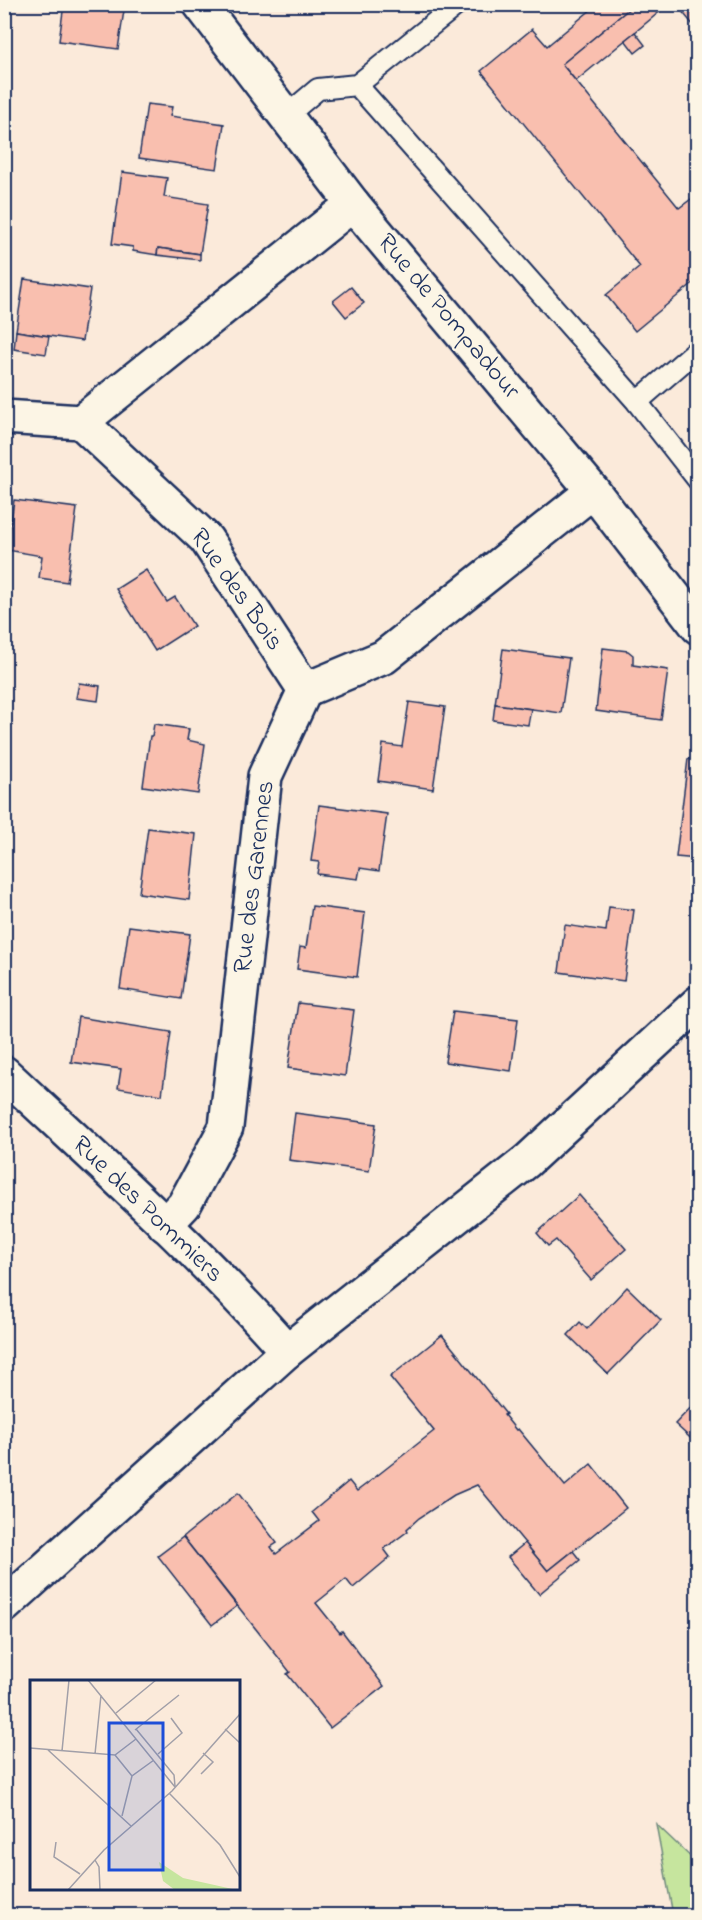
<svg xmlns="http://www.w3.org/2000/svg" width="702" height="1920" viewBox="0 0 702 1920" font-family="'Indie Flower',sans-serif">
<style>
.green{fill:#c6e59e;stroke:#708a7e;stroke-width:1.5}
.building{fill:#f9bfaf;stroke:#1b2f5e;stroke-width:1.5}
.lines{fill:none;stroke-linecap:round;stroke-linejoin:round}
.service-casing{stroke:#1b2f5e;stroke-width:24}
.minor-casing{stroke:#1b2f5e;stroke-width:38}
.tertiary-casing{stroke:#1b2f5e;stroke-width:38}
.service{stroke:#fcf5e5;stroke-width:20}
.minor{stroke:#fcf5e5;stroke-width:33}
.tertiary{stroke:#fcf5e5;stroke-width:33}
.labels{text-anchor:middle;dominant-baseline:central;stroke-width:4.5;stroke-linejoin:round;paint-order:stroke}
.street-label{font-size:26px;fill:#1b2f5e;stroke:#fcf5e5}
.inset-road{fill:none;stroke:#a19fa8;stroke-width:1.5}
.view{fill:#1d4ed8;fill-opacity:0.15;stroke:#1d4ed8;stroke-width:3}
.inset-edge{fill:none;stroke:#1b2f5e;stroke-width:3}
</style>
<rect width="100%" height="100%" fill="#fbeada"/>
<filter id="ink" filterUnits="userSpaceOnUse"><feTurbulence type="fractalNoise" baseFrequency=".0167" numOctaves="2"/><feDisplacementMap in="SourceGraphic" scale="12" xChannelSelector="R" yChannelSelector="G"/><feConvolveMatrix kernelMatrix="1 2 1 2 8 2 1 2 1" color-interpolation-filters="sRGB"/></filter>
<g filter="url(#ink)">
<polygon class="green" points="656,1824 697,1863 697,1915 673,1915"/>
<g class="building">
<polygon points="64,4 125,4 118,49 59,41"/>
<polygon points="598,4 635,4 562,64 679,208 698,194 698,279 635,331 606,295 640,267 481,71 532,29 547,46"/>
<polygon points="635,4 669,4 576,81 562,64"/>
<polygon points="676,4 696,4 698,7 698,31"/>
<polygon points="635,32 645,45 635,53 625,40"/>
<polygon points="147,104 172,107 170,116 224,124 217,169 139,158"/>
<polygon points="122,172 167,178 164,197 208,204 200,254 158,248 157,255 133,251 133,247 112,244"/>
<polygon points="158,248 200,254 200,260 157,255"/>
<polygon points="24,279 90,289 82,341 16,331"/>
<polygon points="351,287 364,303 346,317 333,301"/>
<polygon points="16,331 49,336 46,354 14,349"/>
<polygon points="14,500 77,508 67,582 39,578 42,556 7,550"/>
<polygon points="146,570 167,602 175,597 194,626 155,651 116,589"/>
<polygon points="603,648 628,651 633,655 633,665 668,670 661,720 596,711"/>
<polygon points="503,649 569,658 561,713 495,704"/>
<polygon points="79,683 100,686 98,701 76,698"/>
<polygon points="409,702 445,707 433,789 378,781 383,744 402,747"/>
<polygon points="495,704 531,709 528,725 493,720"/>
<polygon points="154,724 189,729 187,740 205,744 198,794 143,786 150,736 152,736"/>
<polygon points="688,759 698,761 698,859 676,857"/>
<polygon points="319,805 387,814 379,871 360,868 358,879 317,874 319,862 311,861"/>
<polygon points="148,828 196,834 189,900 139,893"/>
<polygon points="312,906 365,913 357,977 297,969 300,947 306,948"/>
<polygon points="609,907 634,910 624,981 559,972 565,925 606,931"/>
<polygon points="129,926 190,934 181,999 120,989"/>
<polygon points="298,1003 354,1010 345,1076 288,1068"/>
<polygon points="453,1011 518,1019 511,1071 445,1062"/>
<polygon points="78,1017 171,1032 162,1095 118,1088 121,1069 71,1062"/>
<polygon points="295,1113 376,1124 369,1171 289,1160"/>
<polygon points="579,1195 626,1249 591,1280 556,1240 548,1246 537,1233"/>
<polygon points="627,1287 661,1320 608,1374 568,1335 580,1322 587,1329"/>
<polygon points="442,1335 506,1414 504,1415 516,1430 518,1429 565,1486 591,1464 626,1508 548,1571 477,1485 454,1495 419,1518 407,1529 408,1531 384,1549 390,1557 353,1588 346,1579 316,1603 340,1633 342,1631 384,1686 330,1728 287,1674 290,1672 183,1537 238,1493 277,1543 271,1547 276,1554 319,1521 312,1512 349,1481 357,1491 369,1482 434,1431 390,1377"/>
<polygon points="698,1400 698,1445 675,1424"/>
<polygon points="183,1537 237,1606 212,1625 158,1556"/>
<polygon points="525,1543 548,1571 573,1551 580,1560 539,1594 508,1557"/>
</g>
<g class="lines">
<g class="service-casing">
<g id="service">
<polyline points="357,85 637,402 698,480"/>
<polyline points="286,116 318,89 357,85 458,4"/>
<polyline points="637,402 698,349"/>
</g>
</g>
<g class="minor-casing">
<g id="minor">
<polyline points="200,4 353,204 593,491 698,627"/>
<polyline points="4,417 81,422 353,204"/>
<polyline points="81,422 206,539 305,690"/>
<path d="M4 1073C100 1163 200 1252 287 1351"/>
<polyline points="165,1225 184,1205 226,1127 265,776 305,690 384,657 593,491"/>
</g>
</g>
<g class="tertiary-casing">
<polyline id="tertiary" points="4,1606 287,1351 527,1161 698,1003"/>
</g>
<use href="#service" class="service"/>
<use href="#minor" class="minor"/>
<use href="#tertiary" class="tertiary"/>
</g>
</g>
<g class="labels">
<g class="street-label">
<text transform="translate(448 317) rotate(50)">Rue de Pompadour</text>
<text transform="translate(236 590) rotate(55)">Rue des Bois</text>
<text transform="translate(255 877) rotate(-83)">Rue des Garennes</text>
<text transform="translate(147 1210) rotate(44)">Rue des Pommiers</text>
</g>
</g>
<g transform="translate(30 1680)">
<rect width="210" height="210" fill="#fbeada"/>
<path d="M129 182 153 198 207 210H145L133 201Z" fill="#c6e59e"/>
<path class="inset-road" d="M58 0 145 107M86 33 126 0M106 49 144 95 145 106M195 49 210 63M105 50 149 15M0 68 85 75 106 59M18 70 101 146M32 71 39 0M65 74 71 15M128 74 152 53 141 38M85 75 102 96M171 94 183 82 173 73M139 113 190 165 210 197M92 136 102 96 124 80M26 162 24 177 50 194M65 180 69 187 70 210M38 210 74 170 142 111 210 34"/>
<path class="view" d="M79 43H133V190H79Z"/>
<rect width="210" height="210" class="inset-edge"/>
</g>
<rect width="702" height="1920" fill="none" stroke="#fcf5e5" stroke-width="24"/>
<rect x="12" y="12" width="678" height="1896" fill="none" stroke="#1b2f5e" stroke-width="2" filter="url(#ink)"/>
</svg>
